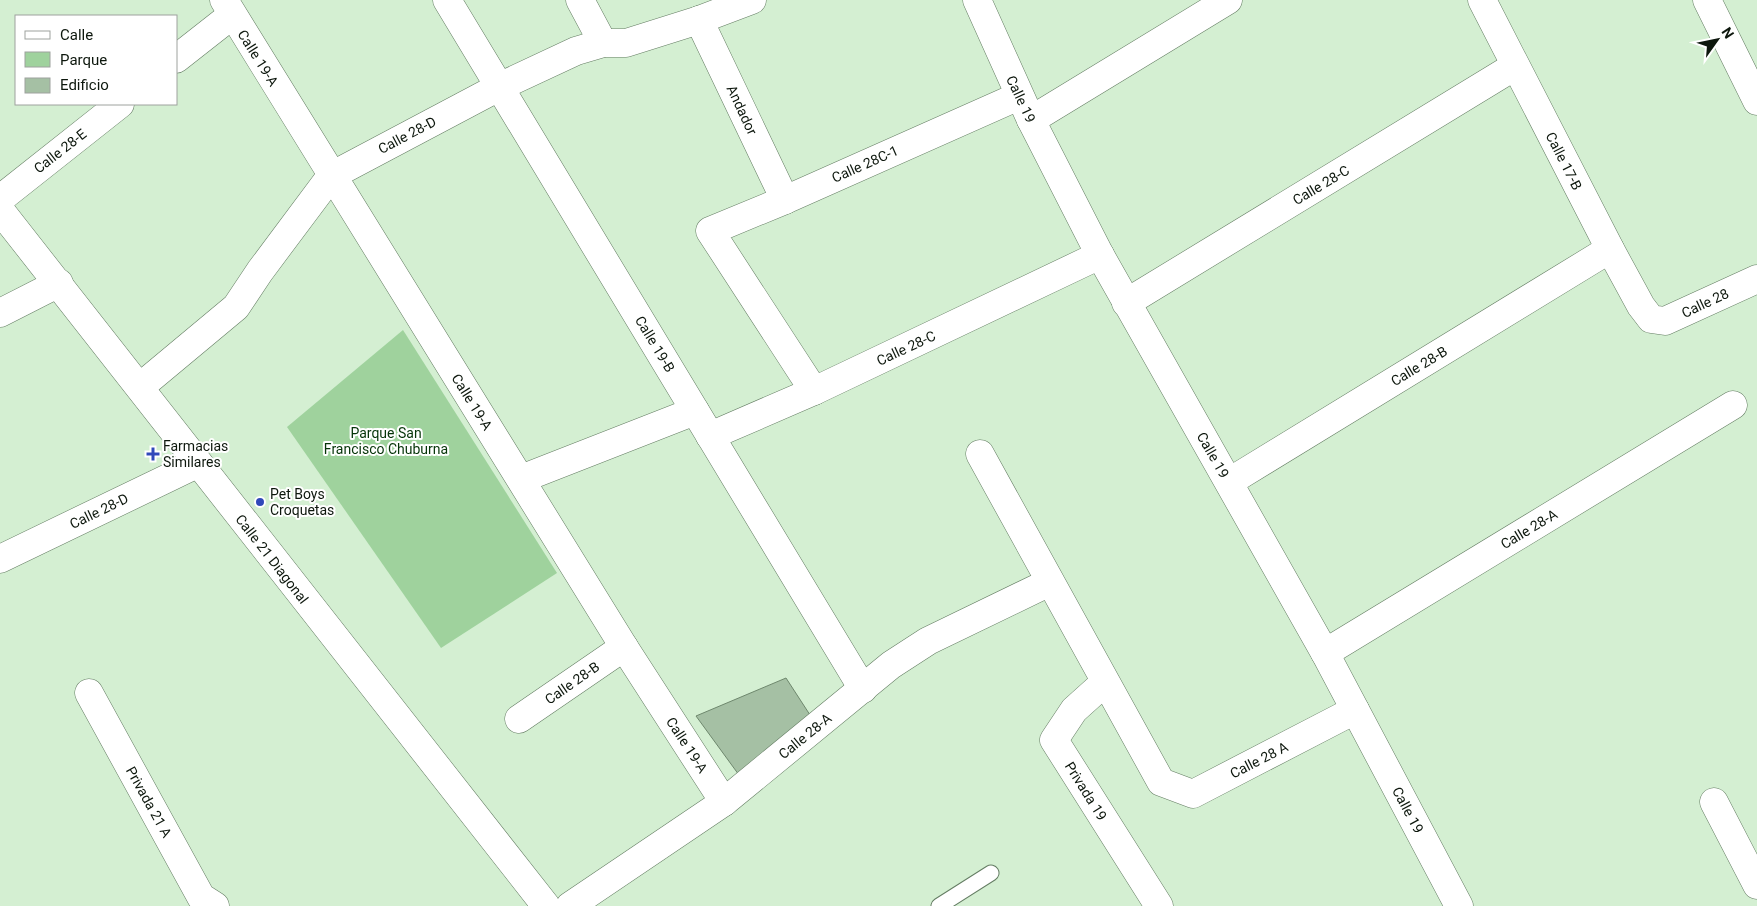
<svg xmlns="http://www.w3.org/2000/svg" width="1757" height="906" viewBox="0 0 1757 906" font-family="Roboto,sans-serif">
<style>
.green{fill:#9fd29d}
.building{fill:#a5c0a4;stroke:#6e876d}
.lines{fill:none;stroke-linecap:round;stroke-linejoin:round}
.lane-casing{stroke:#647d63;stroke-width:17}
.street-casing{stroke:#647d63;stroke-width:29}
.secondary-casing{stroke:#647d63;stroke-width:29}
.lane{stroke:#fff;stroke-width:15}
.street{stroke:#fff;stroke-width:28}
.secondary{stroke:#fff;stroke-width:28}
.poi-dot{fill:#3148ba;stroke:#fff;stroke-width:2}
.labels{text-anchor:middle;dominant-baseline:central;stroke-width:4;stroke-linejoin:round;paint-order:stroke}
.street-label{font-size:14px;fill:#0d170d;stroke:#fff}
.park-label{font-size:14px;fill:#053408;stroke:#fff}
.poi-label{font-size:14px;fill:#0d170d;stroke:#fff;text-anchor:start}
</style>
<rect width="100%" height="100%" fill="#d4efd2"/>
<polygon class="green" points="403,330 557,573 441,648 287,427"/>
<polygon class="building" points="786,678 812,718 739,775 696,716"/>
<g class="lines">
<g class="lane-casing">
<polyline id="lane" points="939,906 991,873"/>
</g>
<g class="street-casing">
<g id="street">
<polyline points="224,0 624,647 724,802"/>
<polyline points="447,0 863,689"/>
<polyline points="580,0 603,43"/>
<polyline points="977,0 1031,120 1100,255 1325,653 1459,906"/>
<polyline points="1482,0 1610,249 1641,306 1651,319 1665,321 1757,279"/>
<polyline points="1707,0 1757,101"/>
<polyline points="699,20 785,200"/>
<polyline points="176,59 232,15"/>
<polyline points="1031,120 1228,0"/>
<polyline points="0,199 120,104"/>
<polyline points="1126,303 1515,66"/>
<polyline points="140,387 236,307 260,271 331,176 499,87 576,51 603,43 626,43 699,20 752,0"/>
<polyline points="814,391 710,231 785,200 1019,96"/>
<polyline points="710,436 814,391 1100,255"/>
<polyline points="980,454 1161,782 1193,794 1355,710"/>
<polyline points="521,479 695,411"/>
<polyline points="1229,482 1610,249"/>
<polyline points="0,559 197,464"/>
<polyline points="1325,653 1733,405"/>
<polyline points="1104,683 1074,710 1054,740 1159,906"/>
<polyline points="89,693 201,897 215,906"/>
<polyline points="519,719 624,647"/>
<polyline points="1714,802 1757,885"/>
<polyline points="570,906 724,802 891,665 928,641 1050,582"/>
</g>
</g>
<g class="secondary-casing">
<g id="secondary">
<polyline points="0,210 546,906"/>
<polyline points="0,313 59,283"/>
</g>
</g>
<use href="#lane" class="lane"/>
<use href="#street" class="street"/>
<use href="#secondary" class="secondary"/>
</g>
<g class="poi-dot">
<path d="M150.5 446.5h5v5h5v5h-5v5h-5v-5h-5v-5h5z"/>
<circle cx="260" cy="502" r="5"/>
</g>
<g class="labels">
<g class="street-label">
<text transform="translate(258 58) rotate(58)">Calle 19-A</text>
<text transform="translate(1021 99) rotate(65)">Calle 19</text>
<text transform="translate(742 110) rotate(65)">Andador</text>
<text transform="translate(407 135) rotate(-28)">Calle 28-D</text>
<text transform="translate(60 151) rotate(-38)">Calle 28-E</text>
<text transform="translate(1564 161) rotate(63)">Calle 17-B</text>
<text transform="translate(865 164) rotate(-24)">Calle 28C-1</text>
<text transform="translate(1321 185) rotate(-31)">Calle 28-C</text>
<text transform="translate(1705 303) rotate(-25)">Calle 28</text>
<text transform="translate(655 344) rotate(59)">Calle 19-B</text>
<text transform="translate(906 348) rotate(-25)">Calle 28-C</text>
<text transform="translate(1419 366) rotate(-31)">Calle 28-B</text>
<text transform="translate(472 402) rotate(58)">Calle 19-A</text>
<text transform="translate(1213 455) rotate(60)">Calle 19</text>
<text transform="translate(99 511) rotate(-26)">Calle 28-D</text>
<text transform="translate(1529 529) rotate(-31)">Calle 28-A</text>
<text transform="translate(272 559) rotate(52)">Calle 21 Diagonal</text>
<text transform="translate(572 683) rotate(-35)">Calle 28-B</text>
<text transform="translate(805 736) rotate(-39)">Calle 28-A</text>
<text transform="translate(687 745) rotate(57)">Calle 19-A</text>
<text transform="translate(1259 760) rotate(-27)">Calle 28 A</text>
<text transform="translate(1086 791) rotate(58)">Privada 19</text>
<text transform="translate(149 802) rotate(61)">Privada 21 A</text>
<text transform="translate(1408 810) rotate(62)">Calle 19</text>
</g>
<g class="park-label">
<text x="386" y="433">Parque San<tspan x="386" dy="16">Francisco Chuburna</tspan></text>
</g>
<g class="poi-label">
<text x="163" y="446">Farmacias<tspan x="163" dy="16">Similares</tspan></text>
<text x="270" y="494">Pet Boys<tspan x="270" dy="16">Croquetas</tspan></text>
</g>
</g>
<rect x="15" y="15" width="162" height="90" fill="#ffffff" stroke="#9ea29e"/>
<rect x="25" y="31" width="25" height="8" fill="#ffffff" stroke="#9ea29e"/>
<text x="60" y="40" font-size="15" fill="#0d170d">Calle</text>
<rect x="25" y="52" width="25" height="15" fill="#9fd29d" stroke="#9ea29e"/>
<text x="60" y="65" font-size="15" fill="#0d170d">Parque</text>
<rect x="25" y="78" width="25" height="15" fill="#a5c0a4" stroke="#9ea29e"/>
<text x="60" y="90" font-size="15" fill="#0d170d">Edificio</text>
<g transform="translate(1717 40) rotate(57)" stroke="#ffffff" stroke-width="4" paint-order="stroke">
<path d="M0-4L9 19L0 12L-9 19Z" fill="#0d170d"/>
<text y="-8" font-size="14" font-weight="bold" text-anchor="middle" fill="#0d170d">N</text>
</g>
</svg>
